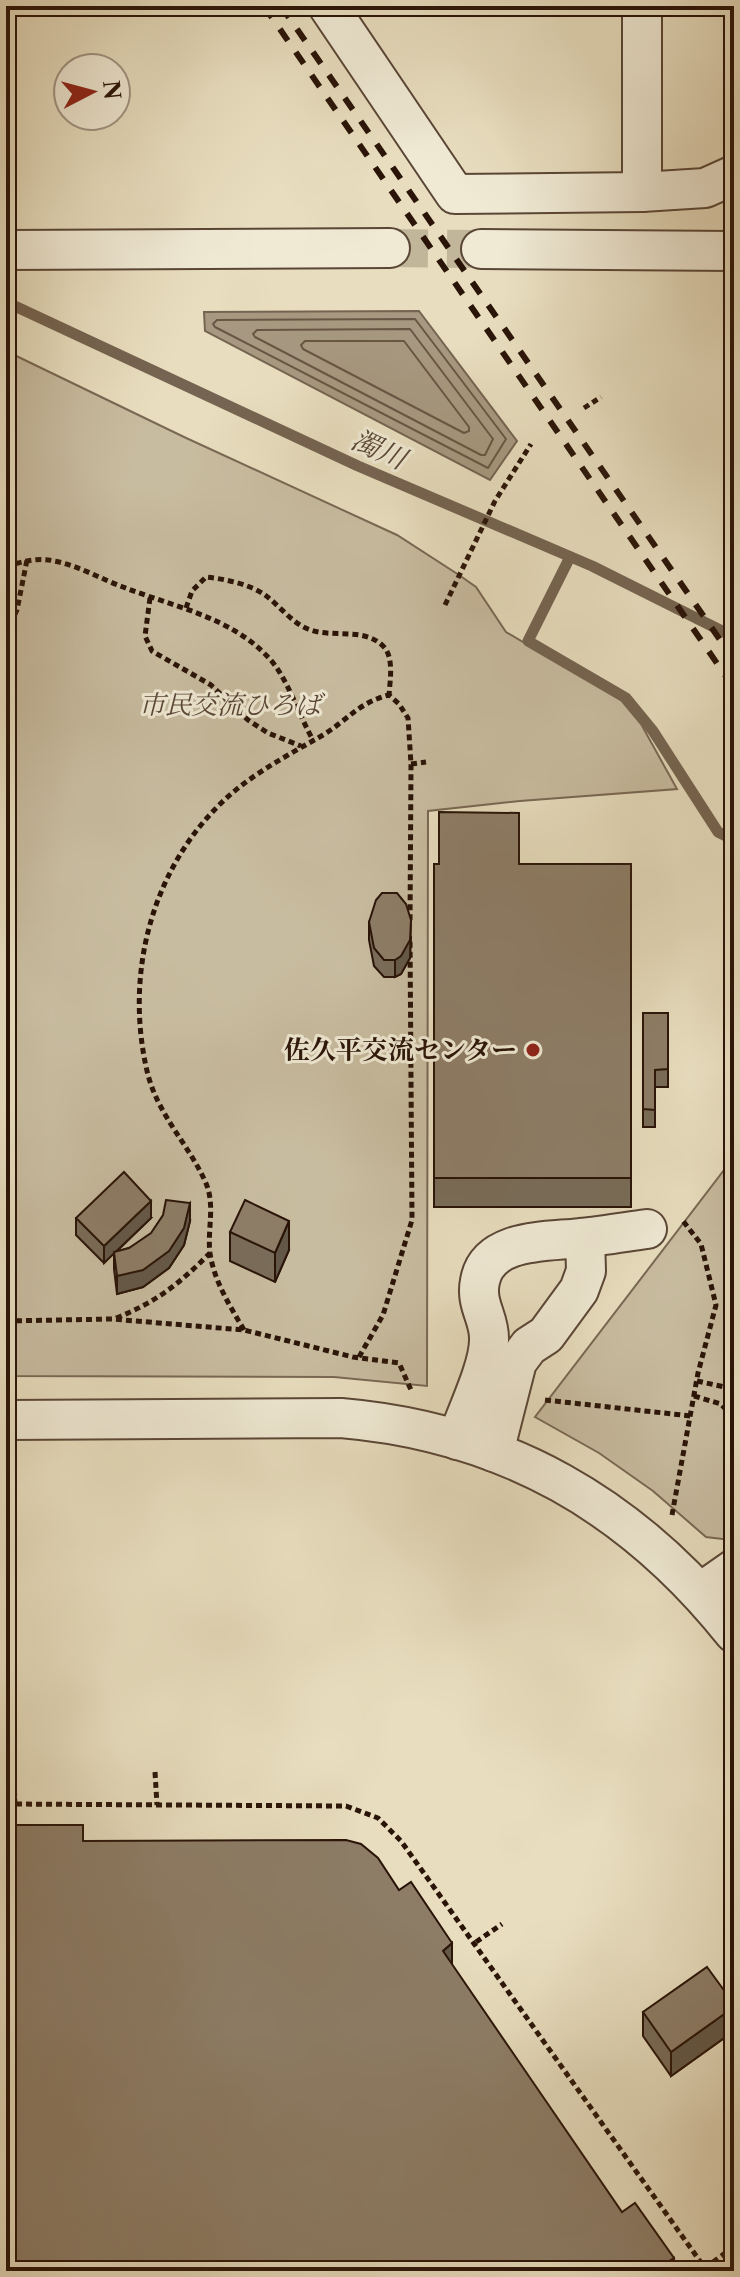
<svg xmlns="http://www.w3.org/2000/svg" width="740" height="2277" viewBox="0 0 740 2277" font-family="'Libre Caslon Text','Noto Serif JP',serif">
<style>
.green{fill:#c8bca0;stroke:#796854;stroke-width:2}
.water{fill:#a79981;stroke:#756451;stroke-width:2}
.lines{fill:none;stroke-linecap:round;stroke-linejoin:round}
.shore{stroke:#685644;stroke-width:2}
.stream{stroke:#756451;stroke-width:11}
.minor-tunnel{stroke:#c2b69a;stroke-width:38;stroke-dasharray:38 19;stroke-linecap:butt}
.minor-casing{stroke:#5a4636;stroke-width:42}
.path{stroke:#2a1408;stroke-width:5;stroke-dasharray:6 4;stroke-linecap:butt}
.minor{stroke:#f0ead5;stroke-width:38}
.rail{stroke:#2a1408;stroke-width:6;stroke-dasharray:14 14;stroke-linecap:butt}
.wall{fill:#796c59;stroke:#2a1408;stroke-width:2}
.shaded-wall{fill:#635848;stroke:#2a1408;stroke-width:2}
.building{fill:#8d7d67;stroke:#2a1408;stroke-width:2}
.poi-dot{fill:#8f2418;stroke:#f0ead5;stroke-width:3}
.labels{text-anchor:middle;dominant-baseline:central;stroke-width:6;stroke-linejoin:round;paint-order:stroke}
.park-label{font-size:26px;font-style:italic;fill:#594636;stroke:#f0ead5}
.poi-label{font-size:26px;font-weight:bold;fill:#2a1408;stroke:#f0ead5;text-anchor:end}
.water-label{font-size:28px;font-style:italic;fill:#5c4938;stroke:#f0ead5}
</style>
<rect width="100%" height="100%" fill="#e8debf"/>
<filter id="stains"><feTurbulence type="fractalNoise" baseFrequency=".0025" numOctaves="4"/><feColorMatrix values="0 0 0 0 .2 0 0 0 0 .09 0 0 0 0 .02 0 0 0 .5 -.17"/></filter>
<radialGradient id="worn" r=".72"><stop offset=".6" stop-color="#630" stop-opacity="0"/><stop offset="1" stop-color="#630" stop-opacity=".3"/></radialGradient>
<g class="green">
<polygon points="6,351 184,437 397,535 459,575 476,587 506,632 621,700 641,724 677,789 520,801 428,811 427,1386 334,1377 6,1376"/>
<polygon points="734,1157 734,1538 731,1540 706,1537 653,1491 599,1453 535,1417"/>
</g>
<polygon class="water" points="419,311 517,441 490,480 205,331 204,312"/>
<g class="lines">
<g class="shore">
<polygon points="415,319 506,439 488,468 215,327 213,324 217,320"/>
<polygon points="410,329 493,439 485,455 481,455 255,337 253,334 257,330"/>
<polygon points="305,341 404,341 469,427 469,431 464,433 303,349 301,345"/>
</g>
<g class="stream">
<polyline points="6,302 358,466 592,566 734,637"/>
<polyline points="570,557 528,641 626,698 653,731 718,832 734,840"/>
</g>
<polyline class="minor-tunnel" points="390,248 481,249"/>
<g class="minor-casing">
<g id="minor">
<polyline points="328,6 455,194 642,192 705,188 734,175"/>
<polyline points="642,6 642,192"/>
<polyline points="481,249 734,251"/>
<polyline points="6,250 390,248"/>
<path d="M6 1420 341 1418C505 1432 632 1505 734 1633"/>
<path d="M457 1440C466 1413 489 1367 489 1340 490 1318 475 1305 480 1281 488 1238 547 1242 580 1238 602 1236 625 1232 647 1229"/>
<polyline points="494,1452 517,1362 529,1346 546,1335 579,1290 586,1271 585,1238"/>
<polyline points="701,1592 734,1569"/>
</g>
</g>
<g class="path">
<polyline points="584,408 601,397"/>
<path d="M6 566C22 562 38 557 54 561 77 565 101 579 123 587 171 606 228 616 266 655 287 675 298 714 313 740"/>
<polyline points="150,598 145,636 152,651 211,685 248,720 268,733 301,746"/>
<polyline points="445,605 495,501 531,444"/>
<path d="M186 608 192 591 206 577C225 579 249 584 265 595 279 605 292 623 308 629 333 639 364 626 384 647 394 658 390 681 389 695"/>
<polyline points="6,633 17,610 27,560"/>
<polyline points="411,764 426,762"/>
<path d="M116 1318C157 1302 180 1283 210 1253"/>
<polyline points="6,1321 112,1319 244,1330 353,1357 399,1363 411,1390"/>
<path d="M244 1330C230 1306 214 1281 210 1253 207 1229 216 1204 205 1181 188 1144 159 1116 148 1075 123 974 152 863 231 794 259 770 292 753 323 735 349 719 358 703 389 695L399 704 408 718 411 764 410 924"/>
<polyline points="359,1357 383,1315 412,1220 410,938"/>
<polyline points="697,1381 734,1389"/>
<polyline points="694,1396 721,1404 733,1418 726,1456 734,1471"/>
<polyline points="545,1400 691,1416"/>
<polyline points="672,1515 698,1373 716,1305 701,1244 683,1221"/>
<polyline points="155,1772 157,1805"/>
<polyline points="14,1779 15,1804"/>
<polyline points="6,1804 346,1806 378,1818 401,1841 707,2271"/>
<polyline points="476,1942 502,1924"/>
<polyline points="705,2268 728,2251"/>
</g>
<use href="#minor" class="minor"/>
<g class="rail">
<polyline points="264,6 734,688"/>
<polyline points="281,6 734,660"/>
</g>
</g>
<g class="wall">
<rect x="434" y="864" width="197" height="343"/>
<polygon points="369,922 411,937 410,958 401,974 395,977 384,977 374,966 369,940"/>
<polygon points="643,1013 668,1013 668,1087 655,1087 655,1127 643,1127"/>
<polygon points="76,1218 151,1218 116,1252 129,1248 190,1221 184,1245 169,1268 143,1287 117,1294 114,1269 114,1253 104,1263 76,1235"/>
<polygon points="230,1232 289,1250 275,1282 230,1261"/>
<polygon points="734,2004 734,2031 671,2076 643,2036 643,2012"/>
</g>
<g class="shaded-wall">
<polygon points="411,920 410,958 401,974 395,977 395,960"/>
<polygon points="151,1201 151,1218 104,1263 104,1246"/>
<polygon points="190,1203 190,1221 184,1245 169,1268 143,1287 117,1294 117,1276"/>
<polygon points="289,1221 289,1250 275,1282 275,1253"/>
<polygon points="452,1943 452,1967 443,1951"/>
<polygon points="734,2007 734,2031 671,2076 671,2052"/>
<polygon points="674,2258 674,2271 661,2271 661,2266"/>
</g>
<g class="building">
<polygon points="439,812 519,813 519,864 631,864 631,1178 434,1178 434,864 439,864"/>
<polygon points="382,893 397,893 406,904 411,920 410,940 401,956 395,960 384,960 374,948 369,922 376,900"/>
<polygon points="643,1013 668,1013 668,1069 655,1070 655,1110 643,1109"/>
<polygon points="124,1172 151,1201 104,1246 76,1218"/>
<polygon points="166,1200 190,1203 184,1228 169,1251 143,1270 117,1276 114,1252 129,1248 151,1233 163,1215"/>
<polygon points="245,1200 289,1221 275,1253 230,1232"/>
<polygon points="11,1825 83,1825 83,1841 346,1840 361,1844 378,1858 399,1890 411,1882 452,1943 443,1951 622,2212 635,2203 674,2258 661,2266 664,2271 6,2271 6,1840 10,1840"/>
<polygon points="707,1967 734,2004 734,2007 671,2052 643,2012"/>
</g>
<circle class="poi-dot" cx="533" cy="1050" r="8"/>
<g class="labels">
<g class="park-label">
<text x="230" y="705">市民交流ひろば</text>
</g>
<g class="poi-label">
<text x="517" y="1050">佐久平交流センター</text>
</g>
<g class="water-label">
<text transform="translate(379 449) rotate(24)">濁川</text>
</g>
</g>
<rect width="740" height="2277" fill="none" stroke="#e8debf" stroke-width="32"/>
<rect x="8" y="8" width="724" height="2261" fill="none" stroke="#2a1408" stroke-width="4"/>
<rect x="16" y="16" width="708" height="2245" fill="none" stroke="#2a1408" stroke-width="2"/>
<g transform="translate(92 92) rotate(84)"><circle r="38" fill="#f0ead5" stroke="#a19483" stroke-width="2"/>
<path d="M0-6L14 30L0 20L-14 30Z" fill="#8f2418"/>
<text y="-12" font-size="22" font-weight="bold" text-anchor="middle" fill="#2a1408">N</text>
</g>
<rect width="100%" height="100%" filter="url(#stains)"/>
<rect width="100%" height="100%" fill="url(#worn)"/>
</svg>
